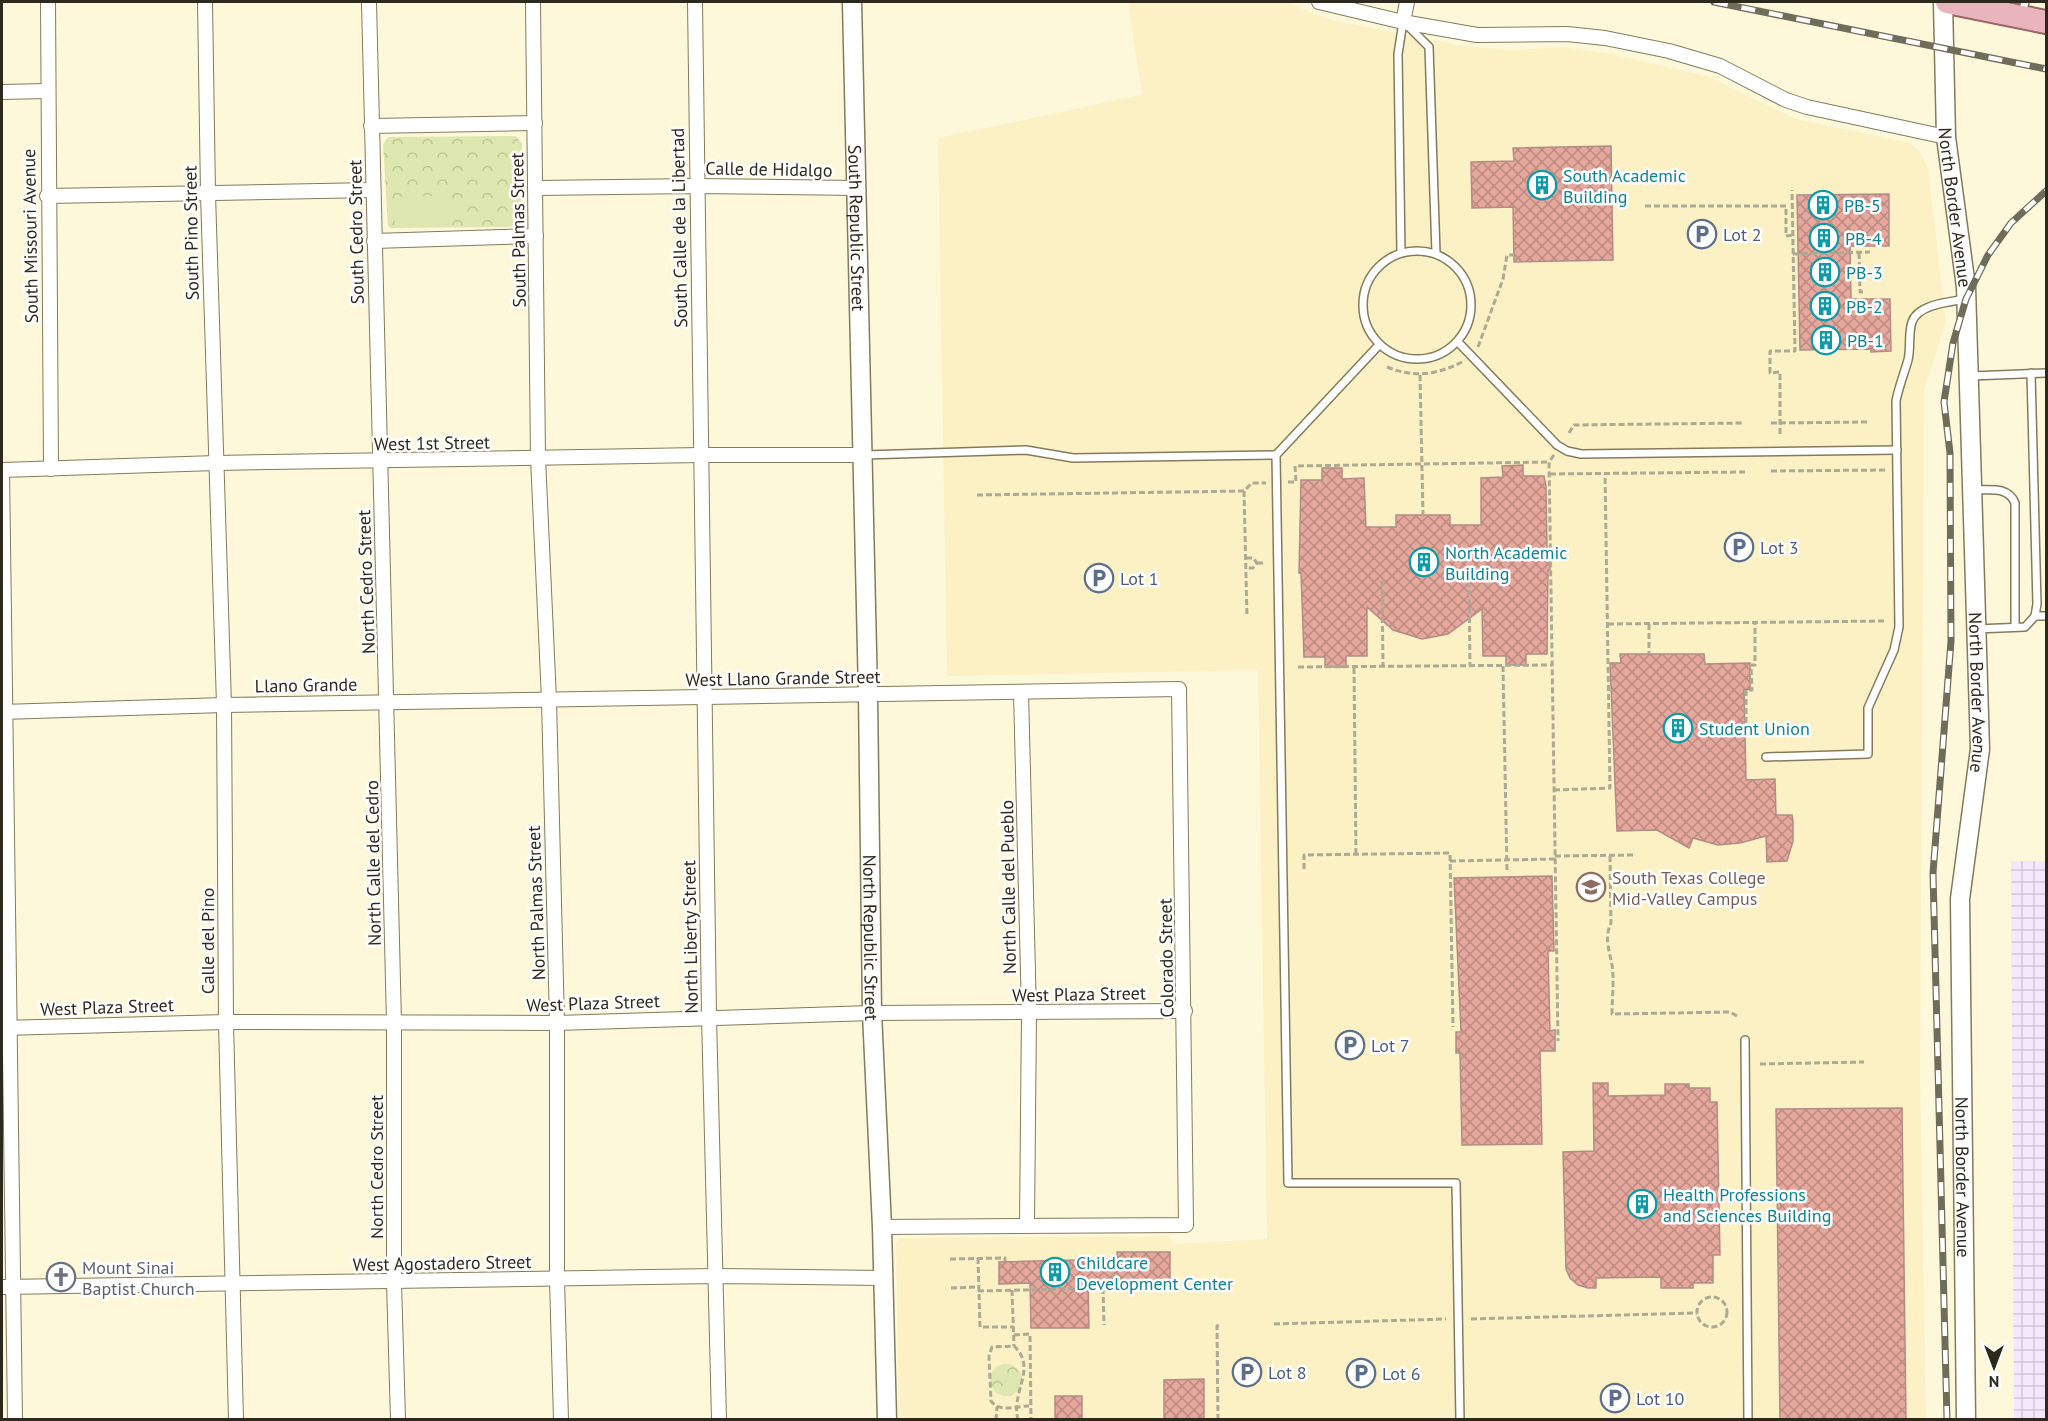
<svg xmlns="http://www.w3.org/2000/svg" width="2048" height="1421" viewBox="0 0 2048 1421" font-family="'PT Sans',sans-serif">
<style>
.built{fill:#fbf1c5}
.industrial{fill:url(#industrial-grid)}
.park{fill:url(#park-crowns)}
.pitch{fill:#dde7af}
.building{fill:url(#building-cross-hatch);stroke:#b28d86;stroke-width:1.5}
.lines{fill:none;stroke-linecap:round;stroke-linejoin:round}
.service-casing{stroke:#837b5b;stroke-width:10}
.minor-casing{stroke:#837b5b;stroke-width:16}
.tertiary-casing{stroke:#837b5b;stroke-width:21}
.primary-casing{stroke:#9c6467;stroke-width:26}
.path{stroke:#aea992;stroke-width:3;stroke-dasharray:6 3;stroke-linecap:butt}
.service{stroke:#fff;stroke-width:7}
.minor{stroke:#fff;stroke-width:14}
.tertiary{stroke:#fff;stroke-width:18}
.primary{stroke:#e8b5bc;stroke-width:22}
.rail-casing{stroke:#706c5a;stroke-width:7}
.rail{stroke:#fff;stroke-width:4.5;stroke-dasharray:14;stroke-linecap:butt}
.labels{text-anchor:middle;dominant-baseline:central;stroke-width:5;stroke-linejoin:round;paint-order:stroke}
.street-label{font-size:18px;fill:#2d2a1d;stroke:#fff}
.culture-label{font-size:18px;fill:#0d838f;stroke:#fff;text-anchor:start}
.service-label{font-size:18px;fill:#4e5e75;stroke:#fff;text-anchor:start}
.education-label{font-size:18px;fill:#785e54;stroke:#fff;text-anchor:start}
.worship-label{font-size:18px;fill:#5b616d;stroke:#fff;text-anchor:start}
</style>
<defs>
<pattern id="industrial-grid" width="8" height="8" patternUnits="userSpaceOnUse" patternTransform="scale(1.5)"><rect width="8" height="8" fill="#f3e8fd"/><path d="M0 4h8M4 0v8" fill="none" stroke="#d1c7d8"/></pattern>
<pattern id="park-crowns" width="20" height="18" patternUnits="userSpaceOnUse" patternTransform="scale(1.5)"><rect width="20" height="18" fill="#dde7af"/><path d="M2 6a3 3 0 1 1 6 0M12 15a3 3 0 1 1 6 0" fill="none" stroke="#bec696"/></pattern>
<pattern id="building-cross-hatch" width="8" height="8" patternUnits="userSpaceOnUse" patternTransform="scale(1.5)"><rect width="8" height="8" fill="#e6a89d"/><path d="M0 0l8 8M0 8l8-8" fill="none" stroke="#bb897f"/></pattern>
</defs>
<rect width="100%" height="100%" fill="#fef8db"/>
<polygon class="built" points="1128,2 1285,2 1331,20 1463,46 1512,50 1563,47 1611,54 1709,77 1796,119 1910,143 1920,152 1928,168 1946,322 1924,390 1920,1073 1926,1419 899,1419 896,1243 899,1238 1169,1236 1173,1244 1267,1239 1258,670 947,676 938,138 1142,95"/>
<polygon class="industrial" points="2011,861 2046,861 2046,1419 2014,1419"/>
<g class="park">
<polygon points="516,136 522,144 521,221 510,227 391,228 388,226 383,144 388,137"/>
<circle cx="1006" cy="1380" r="16"/>
</g>
<polygon class="pitch" points="450,196 450,225 395,226 394,197"/>
<g class="building">
<polygon points="1611,146 1613,260 1514,262 1513,207 1472,208 1471,162 1514,161 1513,148"/>
<polygon points="1889,194 1889,246 1850,246 1851,299 1890,299 1891,351 1871,352 1871,349 1800,350 1797,195"/>
<polygon points="1523,465 1523,476 1544,476 1546,486 1547,549 1550,548 1550,570 1548,570 1547,654 1526,654 1526,665 1506,665 1506,656 1483,656 1482,609 1448,634 1422,639 1393,630 1367,607 1367,656 1346,656 1346,667 1325,667 1325,657 1304,657 1301,573 1299,573 1301,480 1322,480 1322,468 1342,468 1342,479 1364,478 1366,527 1396,527 1396,515 1450,515 1450,525 1481,525 1481,478 1503,477 1502,466"/>
<polygon points="1620,654 1704,654 1705,664 1750,663 1750,689 1744,690 1746,780 1775,779 1776,815 1792,815 1793,821 1793,841 1787,861 1767,862 1766,836 1740,843 1718,845 1693,838 1689,848 1657,830 1617,831 1610,663 1621,663"/>
<polygon points="1552,876 1554,951 1548,951 1550,1031 1555,1030 1555,1051 1540,1051 1542,1144 1462,1145 1460,1053 1456,1053 1456,1032 1461,1032 1454,878"/>
<polygon points="1593,1083 1608,1083 1608,1096 1665,1095 1665,1084 1689,1084 1689,1088 1710,1088 1710,1102 1717,1102 1720,1255 1713,1255 1713,1283 1693,1283 1693,1288 1661,1288 1661,1277 1596,1278 1596,1288 1588,1288 1578,1285 1570,1278 1566,1269 1563,1152 1594,1151"/>
<polygon points="1902,1108 1906,1419 1780,1419 1776,1109"/>
<polygon points="1117,1252 1170,1252 1170,1286 1117,1286 1117,1282 1088,1282 1089,1328 1031,1328 1030,1283 999,1284 999,1262 1117,1259"/>
<polygon points="1204,1379 1204,1419 1164,1419 1164,1380"/>
<rect x="1055" y="1396" width="27" height="23"/>
</g>
<g class="lines">
<g class="service-casing">
<g id="service">
<polyline points="2022,14 2025,2"/>
<polyline points="1407,25 1429,47 1436,253"/>
<circle cx="1417" cy="305" r="54"/>
<polyline points="1401,253 1398,54 1403,22"/>
<polyline points="1458,342 1557,445 1567,451 1581,454 1897,450"/>
<polyline points="1379,345 1276,455 1288,1183 1456,1183 1460,1420"/>
<polyline points="1971,376 2046,373"/>
<polyline points="865,455 1026,450 1073,458 1276,455"/>
<path d="M1974 490C1990 490 2008 486 2015 503V627"/>
<polyline points="2035,616 2046,616"/>
<polyline points="1976,629 2025,627 2035,616 2037,604 2031,373"/>
<path d="M1766 757 1868 754V708L1894 650 1899 627 1896 401C1899 386 1904 374 1908 360 1911 348 1908 334 1912 322 1918 304 1950 302 1966 299"/>
<polyline points="1745,1040 1748,1420"/>
</g>
</g>
<g class="minor-casing">
<g id="minor">
<polyline points="48,2 51,469"/>
<polyline points="205,2 208,194 224,705 226,1022 236,1420"/>
<polyline points="369,2 394,1023 394,1282 398,1420"/>
<polyline points="533,2 538,458 549,700 557,1023 557,1280 561,1420"/>
<polyline points="695,2 709,1016 719,1420"/>
<polyline points="1319,2 1403,22 1477,35 1567,34 1605,38 1669,51 1720,66 1786,100 1807,107 1946,137"/>
<polyline points="1403,22 1407,2"/>
<polyline points="2,92 47,91"/>
<polyline points="371,126 535,123"/>
<polyline points="536,188 696,186 858,188"/>
<polyline points="47,196 372,190"/>
<polyline points="374,241 536,236"/>
<polyline points="2,470 15,1420"/>
<polyline points="2,470 216,463 701,455 863,455"/>
<polyline points="1021,692 1029,1013 1027,1225"/>
<polyline points="2,712 224,705 1179,689 1186,1225 882,1227"/>
<polyline points="2,1028 226,1022 557,1023 872,1013 1185,1011"/>
<polyline points="2,1287 715,1276 883,1278"/>
</g>
</g>
<g class="tertiary-casing">
<g id="tertiary">
<path id="s1" d="M852 2 868 694 872 1013 882 1227 887 1420"/>
<path id="s2" d="M1943 2 1946 137 1966 287 1980 749 1960 899 1966 1420"/>
</g>
</g>
<g class="primary-casing">
<polyline id="primary" points="1947,2 2046,22"/>
</g>
<g class="path">
<polyline points="1645,206 1786,206 1786,236 1793,235"/>
<polyline points="1859,253 1860,292 1866,292"/>
<polyline points="1793,254 1870,252"/>
<polyline points="1478,347 1503,279 1507,255 1514,255"/>
<path d="M1387 367C1414 378 1436 375 1462 362"/>
<polyline points="1420,375 1423,515"/>
<polyline points="1771,423 1869,422"/>
<polyline points="1569,433 1574,425 1744,423"/>
<polyline points="1780,434 1780,372 1770,373 1770,351 1795,351 1792,190"/>
<polyline points="1554,455 1549,462 1558,1041"/>
<polyline points="1771,471 1885,470"/>
<polyline points="1550,474 1745,472"/>
<polyline points="1288,482 1296,482 1295,466 1549,462"/>
<polyline points="1244,491 1247,617"/>
<polyline points="977,495 1244,491 1252,483 1266,483"/>
<polyline points="1246,558 1253,558 1257,563 1253,568 1247,568"/>
<polyline points="1257,563 1265,563"/>
<polyline points="1382,581 1383,666"/>
<polyline points="1469,581 1470,666"/>
<polyline points="1608,624 1884,621"/>
<polyline points="1649,624 1649,654"/>
<polyline points="1503,666 1507,871"/>
<polyline points="1298,667 1552,665"/>
<polyline points="1354,668 1356,855"/>
<polyline points="1746,723 1746,690 1752,690 1751,665 1755,665 1755,622"/>
<polyline points="1554,790 1610,788 1605,474"/>
<polyline points="1555,856 1636,855"/>
<path d="M1610 856 1611 923C1605 936 1608 947 1611 960 1615 976 1612 997 1612 1014L1730 1012 1737 1016"/>
<polyline points="1450,861 1555,859"/>
<polyline points="1304,869 1304,855 1450,853 1453,1027"/>
<polyline points="1760,1064 1864,1062"/>
<polyline points="978,1258 980,1327 1014,1327"/>
<polyline points="950,1259 1005,1258 1005,1262"/>
<polyline points="951,1288 978,1287"/>
<polyline points="1103,1288 1104,1325"/>
<polyline points="1012,1290 1014,1346"/>
<polyline points="978,1291 1114,1288 1113,1260"/>
<circle cx="1712" cy="1312" r="15"/>
<polyline points="1471,1319 1697,1313"/>
<polyline points="1274,1324 1446,1319"/>
<polyline points="1014,1335 1030,1334 1031,1420"/>
<polyline points="996,1420 997,1407"/>
<path d="M1018 1420C1017 1415 1016 1410 1017 1405 1018 1384 1034 1365 1014 1346L992 1347 989 1356 991 1401C1000 1413 1016 1406 1029 1406"/>
<polyline points="1218,1420 1217,1326 1220,1325"/>
</g>
<use href="#service" class="service"/>
<use href="#minor" class="minor"/>
<use href="#tertiary" class="tertiary"/>
<use href="#primary" class="primary"/>
<g class="rail-casing">
<g id="rail">
<polyline points="1714,2 2046,69"/>
<polyline points="1947,1420 1933,873 1951,641 1950,453 1944,402 1953,343 1966,299 1988,255 2011,223 2046,191"/>
</g>
</g>
<use href="#rail" class="rail"/>
</g>
<defs>
<g id="building-ring" transform="scale(1.5)"><circle r="9.5" fill="#fff" stroke="#0f9aa8" stroke-width="1.5"/><path d="M-4-6H4V6H1V3H-1V6H-4ZM-2.5-4.3h1.7v1.8h-1.7ZM.8-4.3h1.7v1.8H.8ZM-2.5-1h1.7V.8h-1.7ZM.8-1h1.7V.8H.8Z" fill="#0f9aa8"/></g>
<g id="parking-ring" transform="scale(1.5)"><circle r="9.5" fill="#fff" stroke="#5c6f8a" stroke-width="1.5"/><path d="M-3.5-5.5H1a3.5 3.5 0 0 1 0 7H-1V5.5H-3.5ZM-1-3.4V-.6H.8a1.4 1.4 0 0 0 0-2.8Z" fill="#5c6f8a"/></g>
<g id="university-ring" transform="scale(1.5)"><circle r="9.5" fill="#fff" stroke="#8d6e63" stroke-width="1.5"/><path d="M0-5L7-2L0 1L-7-2ZM-4 1L0 2.5L4 1V4Q0 6-4 4Z" fill="#8d6e63"/></g>
<g id="church-ring" transform="scale(1.5)"><circle r="9.5" fill="#fff" stroke="#6b7280" stroke-width="1.5"/><path d="M-1.2-6h2.4v3.5h3.3v2.4h-3.3V6h-2.4V-.1h-3.3v-2.4h3.3Z" fill="#6b7280"/></g>
</defs>
<g fill-rule="evenodd">
<use href="#building-ring" x="1542" y="185"/>
<use href="#building-ring" x="1823" y="205"/>
<use href="#parking-ring" x="1702" y="234"/>
<use href="#building-ring" x="1824" y="238"/>
<use href="#building-ring" x="1825" y="272"/>
<use href="#building-ring" x="1825" y="306"/>
<use href="#building-ring" x="1826" y="340"/>
<use href="#parking-ring" x="1739" y="547"/>
<use href="#building-ring" x="1424" y="562"/>
<use href="#parking-ring" x="1099" y="578"/>
<use href="#building-ring" x="1678" y="728"/>
<use href="#university-ring" x="1591" y="887"/>
<use href="#parking-ring" x="1350" y="1045"/>
<use href="#building-ring" x="1642" y="1204"/>
<use href="#building-ring" x="1055" y="1272"/>
<use href="#church-ring" x="61" y="1277"/>
<use href="#parking-ring" x="1247" y="1372"/>
<use href="#parking-ring" x="1361" y="1373"/>
<use href="#parking-ring" x="1615" y="1398"/>
</g>
<g class="labels">
<g class="street-label">
<text transform="translate(769 169) rotate(1)">Calle de Hidalgo</text>
<text stroke="none"><textPath href="#s2" startOffset="206">North Border Avenue</textPath></text>
<text transform="translate(679 228) rotate(-91)">South Calle de la Libertad</text>
<text stroke="none"><textPath href="#s1" startOffset="226">South Republic Street</textPath></text>
<text transform="translate(518 230) rotate(-91)">South Palmas Street</text>
<text transform="translate(356 232) rotate(-91)">South Cedro Street</text>
<text transform="translate(191 233) rotate(-91)">South Pino Street</text>
<text transform="translate(30 236) rotate(-91)">South Missouri Avenue</text>
<text transform="translate(432 443) rotate(-1)">West 1st Street</text>
<text transform="translate(366 582) rotate(-92)">North Cedro Street</text>
<text transform="translate(783 678) rotate(-1)">West Llano Grande Street</text>
<text transform="translate(306 685) rotate(-1)">Llano Grande</text>
<text stroke="none"><textPath href="#s2" startOffset="692">North Border Avenue</textPath></text>
<text transform="translate(373 863) rotate(-91)">North Calle del Cedro</text>
<text transform="translate(1008 887) rotate(-91)">North Calle del Pueblo</text>
<text transform="translate(536 903) rotate(-92)">North Palmas Street</text>
<text transform="translate(690 937) rotate(-91)">North Liberty Street</text>
<text stroke="none"><textPath href="#s1" startOffset="936">North Republic Street</textPath></text>
<text transform="translate(207 941) rotate(-90)">Calle del Pino</text>
<text transform="translate(1166 958) rotate(-91)">Colorado Street</text>
<text transform="translate(1079 994) rotate(-1)">West Plaza Street</text>
<text transform="translate(593 1003) rotate(-2)">West Plaza Street</text>
<text transform="translate(107 1007) rotate(-2)">West Plaza Street</text>
<text transform="translate(376 1167) rotate(-90)">North Cedro Street</text>
<text stroke="none"><textPath href="#s2" startOffset="1178">North Border Avenue</textPath></text>
<text transform="translate(442 1263) rotate(-1)">West Agostadero Street</text>
</g>
<g class="culture-label">
<text x="1563" y="175">South Academic<tspan x="1563" dy="21">Building</tspan></text>
<text x="1844" y="205">PB-5</text>
<text x="1845" y="238">PB-4</text>
<text x="1846" y="272">PB-3</text>
<text x="1846" y="306">PB-2</text>
<text x="1847" y="340">PB-1</text>
<text x="1445" y="552">North Academic<tspan x="1445" dy="21">Building</tspan></text>
<text x="1699" y="728">Student Union</text>
<text x="1663" y="1194">Health Professions<tspan x="1663" dy="21">and Sciences Building</tspan></text>
<text x="1076" y="1262">Childcare<tspan x="1076" dy="21">Development Center</tspan></text>
</g>
<g class="service-label">
<text x="1723" y="234">Lot 2</text>
<text x="1760" y="547">Lot 3</text>
<text x="1120" y="578">Lot 1</text>
<text x="1371" y="1045">Lot 7</text>
<text x="1268" y="1372">Lot 8</text>
<text x="1382" y="1373">Lot 6</text>
<text x="1636" y="1398">Lot 10</text>
</g>
<g class="education-label">
<text x="1612" y="877">South Texas College<tspan x="1612" dy="21">Mid-Valley Campus</tspan></text>
</g>
<g class="worship-label">
<text x="82" y="1267">Mount Sinai<tspan x="82" dy="21">Baptist Church</tspan></text>
</g>
</g>
<rect width="2048" height="1421" fill="none" stroke="#2d2a1d" stroke-width="6"/>
<g transform="translate(1994 1367) rotate(180)" stroke="#ffffff" stroke-width="4.5" paint-order="stroke">
<path d="M0-4.5L10 22L0 15L-10 22Z" fill="#2d2a1d"/>
<text y="-9" font-size="16" font-weight="bold" text-anchor="middle" fill="#2d2a1d">N</text>
</g>
</svg>
